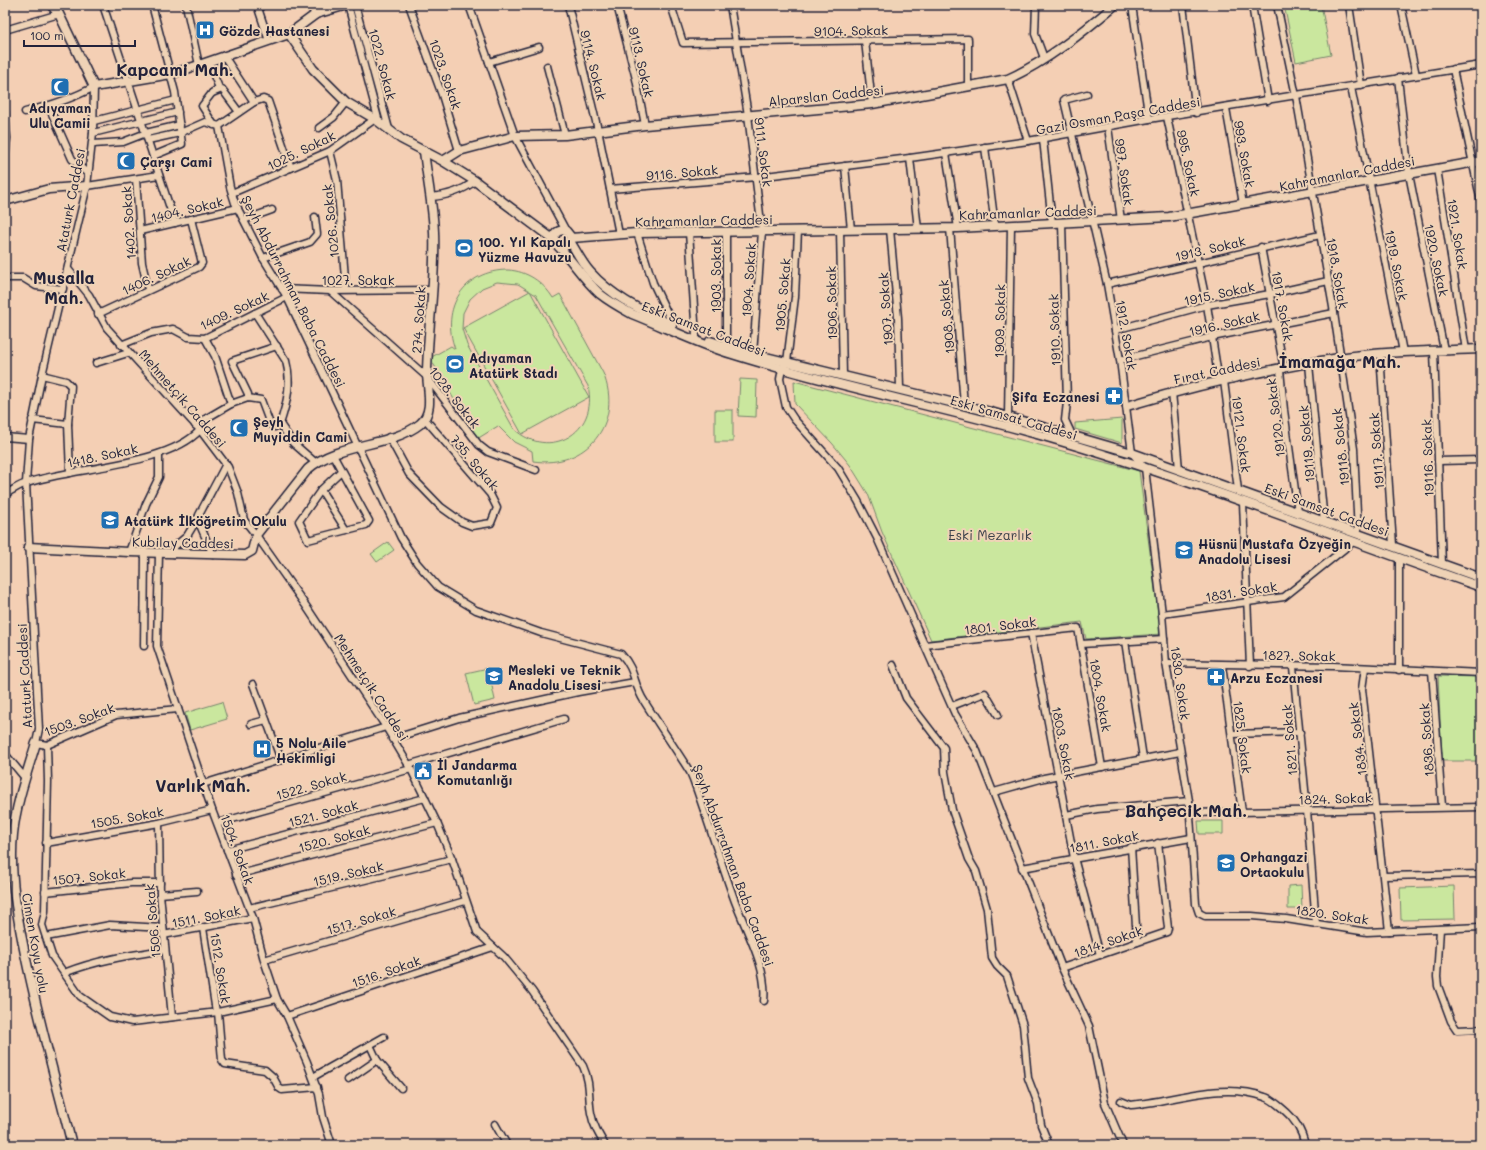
<svg xmlns="http://www.w3.org/2000/svg" width="1486" height="1150" viewBox="0 0 1486 1150" font-family="Mali,sans-serif">
<style>
.green{fill:#cae79e;stroke:#76846c;fill-rule:evenodd}
.lines{fill:none;stroke-linecap:round;stroke-linejoin:round}
.street-casing{stroke:#22223b;stroke-width:9}
.secondary-casing{stroke:#22223b;stroke-width:11}
.street{stroke:#efd3b6;stroke-width:6}
.secondary{stroke:#efd3b6;stroke-width:8}
.labels{text-anchor:middle;dominant-baseline:central;stroke-width:4;stroke-linejoin:round;paint-order:stroke}
.poi-label{font-size:13px;font-weight:bold;fill:#22223b;stroke:#efd3b6;text-anchor:start}
.street-label{font-size:13px;fill:#22223b;stroke:#efd3b6}
.park-label{font-size:13px;fill:#3b404a;stroke:#efd3b6}
.district-label{font-size:17px;font-weight:bold;fill:#22223b;stroke:#efd3b6}
</style>
<rect width="100%" height="100%" fill="#f4cfb4"/>
<filter id="ink" filterUnits="userSpaceOnUse"><feTurbulence type="fractalNoise" baseFrequency=".025" numOctaves="2"/><feDisplacementMap in="SourceGraphic" scale="8" xChannelSelector="R" yChannelSelector="G"/><feConvolveMatrix kernelMatrix="1 2 1 2 8 2 1 2 1" color-interpolation-filters="sRGB"/></filter>
<g filter="url(#ink)">
<g class="green">
<polygon points="1284,5 1321,5 1331,55 1296,62"/>
<path d="M508 270C527 271 543 282 553 298L560 294 603 373C624 423 586 469 533 461L532 451 514 442 498 426 477 439 430 358 451 346 455 349C440 308 464 270 508 270ZM497 282 518 284 536 295 588 386C599 433 549 461 514 429L467 345 462 329 463 313 470 299 482 288Z"/>
<polygon points="530,291 589,397 522,434 463,328"/>
<polygon points="740,379 757,380 756,417 738,416"/>
<polygon points="794,381 1139,471 1161,634 1086,639 1082,622 931,640 882,532 868,494 850,465 832,443 795,404"/>
<rect x="715" y="410" width="18" height="32"/>
<polygon points="1122,419 1122,443 1075,429 1075,423"/>
<polygon points="388,542 394,550 377,562 371,554"/>
<polygon points="488,668 495,700 474,705 466,673"/>
<polygon points="1438,676 1481,677 1481,761 1442,761"/>
<polygon points="222,702 227,719 190,730 185,713"/>
<polygon points="1198,821 1223,821 1223,834 1199,834"/>
<polygon points="1301,885 1302,909 1288,909 1288,886"/>
<polygon points="1454,886 1455,919 1401,920 1400,888"/>
</g>
<g class="lines">
<g class="street-casing">
<g id="street">
<polyline points="103,5 175,223"/>
<polyline points="152,5 175,92 182,144 153,156"/>
<polyline points="186,5 199,65 210,66 219,88 212,93"/>
<polyline points="257,5 269,41"/>
<polyline points="348,5 379,122"/>
<polyline points="355,5 389,129"/>
<polyline points="409,5 442,95 459,151"/>
<polyline points="469,5 515,136 566,231"/>
<polyline points="568,5 598,130 619,234"/>
<polyline points="617,5 636,79 645,125"/>
<polyline points="671,5 683,43 968,39 968,87"/>
<polyline points="730,5 748,115 762,231 753,354"/>
<polyline points="1036,5 1035,34 1044,58"/>
<polyline points="1132,5 1149,119"/>
<polyline points="1183,5 1196,113"/>
<polyline points="1252,5 1268,101"/>
<polyline points="1277,5 1296,96 1334,313 1354,449 1358,534"/>
<polyline points="1349,5 1361,85"/>
<polyline points="1401,5 1416,75"/>
<polyline points="5,30 59,14"/>
<polyline points="865,41 872,104"/>
<polyline points="224,56 254,102 263,99 268,101 291,168"/>
<polyline points="489,62 539,47"/>
<polyline points="547,66 565,135"/>
<polyline points="1453,69 1481,202"/>
<polyline points="1398,78 1409,174 1444,350"/>
<polyline points="1008,79 1028,141"/>
<polyline points="1351,87 1403,352"/>
<polyline points="1087,94 1064,100 1107,284 1120,360 1132,453 1145,468 1162,614 1166,663 1189,801 1196,904 1199,913 1205,916 1252,916 1286,919 1367,932 1481,927"/>
<polyline points="49,107 72,159 88,174"/>
<polyline points="1226,108 1243,204"/>
<polyline points="5,112 7,138 5,159"/>
<path d="M25 112C49 106 72 99 94 87L93 133 87 186 42 375 29 439 26 483 39 729 36 743 47 745 116 715 178 709"/>
<polyline points="1167,117 1207,305 1219,382"/>
<polyline points="94,121 176,100"/>
<polyline points="214,125 202,106 212,93 222,89 239,112"/>
<polyline points="219,126 254,102"/>
<polyline points="1108,127 1121,220"/>
<polyline points="319,128 334,117 346,102"/>
<polyline points="93,133 178,112"/>
<polyline points="1043,139 1052,223"/>
<path d="M148 140 180 133 205 122 219 126 230 187 235 203 263 258 287 297 401 538 417 563 438 587 476 610 541 633 621 654C636 670 633 684 644 701 659 725 675 748 690 772L693 779C707 818 719 857 733 896 744 928 768 966 764 1001"/>
<polyline points="93,144 123,142 146,133 180,125"/>
<polyline points="985,147 995,226"/>
<polyline points="330,151 337,180 346,290"/>
<polyline points="946,153 958,228"/>
<polyline points="910,158 918,229"/>
<polyline points="845,166 851,230"/>
<polyline points="1437,169 1466,350"/>
<polyline points="136,179 142,263 148,289"/>
<polyline points="87,186 159,175"/>
<polyline points="610,189 757,177 910,158 1028,141 1149,119 1481,65"/>
<polyline points="232,193 330,151 375,119"/>
<path d="M430 197C446 196 462 191 475 181"/>
<polyline points="244,220 272,210"/>
<polyline points="1062,223 1067,402 1065,420 1072,435"/>
<polyline points="950,228 964,405"/>
<polyline points="890,229 898,318 900,388"/>
<polyline points="798,230 795,297 787,362 782,369 780,379 786,407 794,419 838,468 858,501 877,538 955,714 977,751 1062,968 1089,1026 1105,1103 1123,1145"/>
<polyline points="840,230 843,375"/>
<polyline points="140,231 238,208"/>
<polyline points="689,232 696,336"/>
<polyline points="637,233 653,283 673,325"/>
<polyline points="1261,247 1284,369"/>
<polyline points="263,258 310,242 317,234 315,217"/>
<path d="M68 269 89 295 107 328 200 430 228 467 238 493 244 520 256 535 306 606 386 727 411 769 437 823 452 859 477 932 504 957 532 991 583 1066C591 1084 588 1096 591 1113 593 1125 599 1135 605 1145"/>
<polyline points="5,278 23,278 36,286 63,289"/>
<polyline points="1107,284 1320,235"/>
<polyline points="282,289 330,291 433,290"/>
<polyline points="330,291 427,377 479,445 488,452 536,470"/>
<path d="M255 313 286 361C292 383 287 403 280 424"/>
<polyline points="98,314 199,267 202,263 191,219"/>
<polyline points="1115,330 1207,305 1270,294 1328,281"/>
<polyline points="205,338 215,356 231,404"/>
<polyline points="121,345 151,333 173,329 188,337 205,338 287,297"/>
<polyline points="726,346 726,232"/>
<polyline points="1434,351 1442,564"/>
<polyline points="1380,354 1393,545"/>
<polyline points="1120,360 1212,337 1334,313"/>
<polyline points="96,363 128,353"/>
<polyline points="1309,364 1324,522"/>
<polyline points="1280,370 1284,410 1298,512"/>
<polyline points="42,375 66,381 71,386 68,424 70,473"/>
<polyline points="1224,381 1238,490"/>
<polyline points="1172,392 1179,469"/>
<polyline points="248,398 248,394 232,361 277,346"/>
<polyline points="1008,417 1011,225"/>
<polyline points="32,420 68,424"/>
<polyline points="280,424 293,443 316,463"/>
<polyline points="195,425 231,404 248,398 261,400 270,424 275,427 280,424"/>
<polyline points="5,437 29,439"/>
<polyline points="389,437 409,474 441,507 462,522 472,526 491,523 497,508 490,494 425,419"/>
<polyline points="333,455 369,521 366,525 308,540 299,521 321,490 341,471"/>
<polyline points="1438,461 1481,460"/>
<polyline points="321,490 346,530"/>
<path d="M5 494C12 491 19 485 27 483 73 467 167 466 200 430"/>
<polyline points="1243,503 1250,666"/>
<polyline points="129,552 146,504 159,477 159,454"/>
<polyline points="159,553 157,646 212,810 253,918 264,960 277,999 287,1016 307,1062 319,1094 323,1117 332,1145"/>
<polyline points="174,554 174,547 187,536 199,516"/>
<polyline points="213,555 200,525 199,515 226,464"/>
<polyline points="1162,614 1284,597 1353,542"/>
<polyline points="1031,633 1074,858 1100,955"/>
<polyline points="1125,641 1143,758"/>
<polyline points="1081,644 1164,639"/>
<polyline points="925,645 1078,628 1102,767"/>
<polyline points="144,646 145,553"/>
<polyline points="1166,663 1333,666 1481,673"/>
<polyline points="893,665 906,698 944,748 945,772 952,810 969,859 976,871 987,909 992,958 997,966 1007,976 1023,1025 1028,1078 1038,1104 1041,1125 1049,1145"/>
<polyline points="1222,665 1242,812"/>
<polyline points="1293,667 1307,810 1316,924"/>
<polyline points="1365,668 1362,689 1389,931"/>
<polyline points="1399,670 1399,559"/>
<polyline points="1432,671 1442,806"/>
<polyline points="253,684 281,760"/>
<polyline points="952,706 985,693 998,715"/>
<polyline points="251,724 266,720"/>
<polyline points="1232,734 1300,732"/>
<polyline points="392,739 459,718 578,692 635,682"/>
<polyline points="47,745 48,781 45,911 42,925 52,956 80,996 110,1017 132,1022 218,1012 277,999"/>
<polyline points="5,754 25,778"/>
<polyline points="408,765 564,719"/>
<polyline points="203,784 386,727"/>
<polyline points="994,792 1044,778 1180,752"/>
<polyline points="1190,813 1481,807"/>
<polyline points="1066,815 1097,809 1189,801"/>
<polyline points="159,823 160,894 172,1017"/>
<polyline points="218,823 411,769"/>
<polyline points="46,843 159,823 212,810"/>
<polyline points="1131,847 1137,942"/>
<polyline points="227,850 425,798"/>
<polyline points="1022,868 1191,838"/>
<polyline points="236,875 437,823"/>
<polyline points="1384,876 1481,874"/>
<polyline points="45,892 131,883 160,883"/>
<polyline points="160,894 197,891"/>
<polyline points="249,908 452,859"/>
<polyline points="203,928 216,1012"/>
<polyline points="1440,929 1437,977 1438,986 1451,1021 1457,1030 1481,1029"/>
<polyline points="163,935 253,918"/>
<polyline points="46,937 110,925 163,928"/>
<polyline points="264,960 465,901"/>
<polyline points="1062,968 1167,932 1168,928 1158,843"/>
<path d="M64 973C97 960 130 955 165 950"/>
<polyline points="218,1012 222,1060 225,1064 265,1070 273,1077 279,1088 282,1090 317,1087"/>
<polyline points="287,1016 493,947"/>
<polyline points="370,1045 377,1060 401,1088"/>
<polyline points="313,1077 384,1037"/>
<polyline points="348,1080 377,1060"/>
<path d="M1121 1101 1131 1105C1174 1101 1223 1081 1265 1097 1272 1099 1278 1105 1283 1109 1294 1118 1302 1131 1305 1145"/>
<polyline points="495,1124 507,1145"/>
</g>
</g>
<g class="secondary-casing">
<g id="secondary">
<polyline points="51,5 59,14 94,87 171,74 199,65 289,34 316,14 347,5"/>
<polyline points="311,5 316,14"/>
<polyline points="289,34 313,69 346,102 375,119 401,139 443,161 475,181 554,240"/>
<path d="M443 161 459 151 515 136 565 135 645 125 872 104 1008 79C1047 61 1082 33 1115 5"/>
<polyline points="5,201 49,189 87,186"/>
<polyline points="571,238 637,233 958,228 1169,217 1481,161"/>
<path d="M570 241C576 251 582 263 590 272 612 297 643 311 672 325"/>
<path d="M559 246H565L570 241V236L566 231C558 229 552 234 555 243 571 258 583 279 600 294 610 302 621 308 632 314 665 327 698 344 732 354 833 386 938 406 1040 435 1189 478 1334 536 1481 587"/>
<polyline points="710,341 753,354 991,412 1132,453 1481,578"/>
<path d="M1127 406C1196 385 1268 369 1339 358 1386 351 1434 351 1481 349"/>
<path d="M28 547 129 552 245 555 252 551 256 535 308 469C339 442 391 447 420 424 435 411 427 389 427 372 428 325 436 279 434 232 433 206 427 178 424 151"/>
<path d="M36 743C27 773 16 803 13 834 9 874 17 915 25 954 38 1018 56 1081 72 1145"/>
</g>
</g>
<use href="#street" class="street"/>
<use href="#secondary" class="secondary"/>
</g>
</g>
<defs>
<g id="hospital-square" transform="scale(1)"><rect x="-9" y="-9" width="18" height="18" rx="4" fill="#1f6fb2" stroke="#efd3b6"/><path d="M-5-5h3v3.5h4V-5h3V5h-3V1.5h-4V5h-3Z" fill="#fff"/></g>
<g id="mosque-square" transform="scale(1)"><rect x="-9" y="-9" width="18" height="18" rx="4" fill="#1f6fb2" stroke="#efd3b6"/><path d="M3.5-4.9A6 6 0 1 0 3.5 4.9A5 5 0 1 1 3.5-4.9Z" fill="#fff"/></g>
<g id="stadium-square" transform="scale(1)"><rect x="-9" y="-9" width="18" height="18" rx="4" fill="#1f6fb2" stroke="#efd3b6"/><path d="M0-5a6.5 5 0 1 0 0 10a6.5 5 0 1 0 0-10ZM-3.5-1.8h7v3.6h-7Z" fill="#fff"/></g>
<g id="pharmacy-square" transform="scale(1)"><rect x="-9" y="-9" width="18" height="18" rx="4" fill="#1f6fb2" stroke="#efd3b6"/><path d="M-2-6h4v4h4v4h-4v4h-4v-4h-4v-4h4Z" fill="#fff"/></g>
<g id="school-square" transform="scale(1)"><rect x="-9" y="-9" width="18" height="18" rx="4" fill="#1f6fb2" stroke="#efd3b6"/><path d="M0-5L7-2L0 1L-7-2ZM-4 1L0 2.5L4 1V4Q0 6-4 4Z" fill="#fff"/></g>
<g id="civic-square" transform="scale(1)"><rect x="-9" y="-9" width="18" height="18" rx="4" fill="#1f6fb2" stroke="#efd3b6"/><path d="M-.6-6.5H3V-4.5H.6V-3L4-1V1h2V6H-6V1h2V-1L-.6-3ZM-1.2 2.5V6h2.4V2.5Z" fill="#fff"/></g>
</defs>
<g fill-rule="evenodd">
<use href="#hospital-square" x="205" y="30"/>
<use href="#mosque-square" x="60" y="87"/>
<use href="#mosque-square" x="126" y="161"/>
<use href="#stadium-square" x="464" y="248"/>
<use href="#stadium-square" x="455" y="364"/>
<use href="#pharmacy-square" x="1114" y="396"/>
<use href="#mosque-square" x="239" y="428"/>
<use href="#school-square" x="110" y="520"/>
<use href="#school-square" x="1184" y="550"/>
<use href="#school-square" x="494" y="676"/>
<use href="#pharmacy-square" x="1216" y="677"/>
<use href="#hospital-square" x="262" y="749"/>
<use href="#civic-square" x="423" y="771"/>
<use href="#school-square" x="1226" y="863"/>
</g>
<g class="labels">
<g class="poi-label">
<text x="219" y="30">Gözde Hastanesi</text>
<text x="60" y="107" text-anchor="middle">Adıyaman<tspan x="60" dy="15">Ulu Camii</tspan></text>
<text x="140" y="161">Çarşı Cami</text>
<text x="478" y="241">100. Yıl Kapalı<tspan x="478" dy="15">Yüzme Havuzu</tspan></text>
<text x="469" y="357">Adıyaman<tspan x="469" dy="15">Atatürk Stadı</tspan></text>
<text x="1100" y="396" text-anchor="end">Şifa Eczanesi</text>
<text x="253" y="421">Şeyh<tspan x="253" dy="15">Muyiddin Cami</tspan></text>
<text x="124" y="520">Atatürk İlköğretim Okulu</text>
<text x="1198" y="543">Hüsnü Mustafa Özyeğin<tspan x="1198" dy="15">Anadolu Lisesi</tspan></text>
<text x="508" y="669">Mesleki ve Teknik<tspan x="508" dy="15">Anadolu Lisesi</tspan></text>
<text x="1230" y="677">Arzu Eczanesi</text>
<text x="276" y="742">5 Nolu Aile<tspan x="276" dy="15">Hekimligi</tspan></text>
<text x="437" y="764">İl Jandarma<tspan x="437" dy="15">Komutanlığı</tspan></text>
<text x="1240" y="856">Orhangazi<tspan x="1240" dy="15">Ortaokulu</tspan></text>
</g>
<g class="street-label">
<text transform="translate(851 30) rotate(-1)">9104. Sokak</text>
<text transform="translate(642 62) rotate(77)">9113. Sokak</text>
<text transform="translate(383 64) rotate(75)">1022. Sokak</text>
<text transform="translate(594 65) rotate(76)">9114. Sokak</text>
<text transform="translate(446 74) rotate(71)">1023. Sokak</text>
<text transform="translate(826 95) rotate(-6)">Alparslan Caddesi</text>
<text transform="translate(1118 115) rotate(-10)">Gazi Osman Paşa Caddesi</text>
<text transform="translate(301 150) rotate(-26)">1025. Sokak</text>
<text transform="translate(764 152) rotate(83)">9111. Sokak</text>
<text transform="translate(1245 154) rotate(80)">993. Sokak</text>
<text transform="translate(1189 163) rotate(78)">995. Sokak</text>
<text transform="translate(682 172) rotate(-5)">9116. Sokak</text>
<text transform="translate(1125 172) rotate(82)">997. Sokak</text>
<text transform="translate(1347 173) rotate(-11)">Kahramanlar Caddesi</text>
<text transform="translate(70 200) rotate(-79)">Ataturk Caddesi</text>
<text transform="translate(187 209) rotate(-13)">1404. Sokak</text>
<text transform="translate(1028 212) rotate(-2)">Kahramanlar Caddesi</text>
<text transform="translate(704 220) rotate(-1)">Kahramanlar Caddesi</text>
<text transform="translate(330 221) rotate(-96)">1026. Sokak</text>
<text transform="translate(128 223) rotate(-94)">1402. Sokak</text>
<text transform="translate(1458 234) rotate(81)">1921. Sokak</text>
<text transform="translate(1210 248) rotate(-13)">1913. Sokak</text>
<text transform="translate(1437 260) rotate(78)">1920. Sokak</text>
<text transform="translate(1397 265) rotate(79)">1919. Sokak</text>
<text transform="translate(1338 273) rotate(80)">1918. Sokak</text>
<text transform="translate(156 275) rotate(-25)">1406. Sokak</text>
<text transform="translate(715 276) rotate(-90)">1903. Sokak</text>
<text x="358" y="279">1027. Sokak</text>
<text transform="translate(748 280) rotate(-86)">1904. Sokak</text>
<text transform="translate(294 291) rotate(63)">Şeyh Abdurrahman Baba Caddesi</text>
<text transform="translate(1219 293) rotate(-12)">1915. Sokak</text>
<text transform="translate(782 295) rotate(-85)">1905. Sokak</text>
<text transform="translate(831 303) rotate(-91)">1906. Sokak</text>
<text transform="translate(1283 306) rotate(80)">1917. Sokak</text>
<text transform="translate(885 309) rotate(-94)">1907. Sokak</text>
<text transform="translate(234 310) rotate(-25)">1409. Sokak</text>
<text transform="translate(946 317) rotate(-95)">1908. Sokak</text>
<text transform="translate(418 320) rotate(-86)">274. Sokak</text>
<text transform="translate(999 321) rotate(-89)">1909. Sokak</text>
<text transform="translate(1224 323) rotate(-13)">1916. Sokak</text>
<text transform="translate(704 328) rotate(21)">Eski Samsat Caddesi</text>
<text transform="translate(1054 330) rotate(-92)">1910. Sokak</text>
<text transform="translate(1127 335) rotate(80)">1912. Sokak</text>
<text transform="translate(1217 370) rotate(-12)">Fırat Caddesi</text>
<text transform="translate(455 397) rotate(52)">1028. Sokak</text>
<text transform="translate(183 398) rotate(49)">Mehmetçik Caddesi</text>
<text transform="translate(1014 417) rotate(16)">Eski Samsat Caddesi</text>
<text transform="translate(1275 418) rotate(-97)">19120. Sokak</text>
<text transform="translate(1242 434) rotate(83)">19121. Sokak</text>
<text transform="translate(1306 444) rotate(-95)">19119. Sokak</text>
<text transform="translate(1340 447) rotate(-96)">19118. Sokak</text>
<text transform="translate(1376 451) rotate(-94)">19117. Sokak</text>
<text transform="translate(102 455) rotate(-12)">1418. Sokak</text>
<text transform="translate(1427 458) rotate(-92)">19116. Sokak</text>
<text transform="translate(475 462) rotate(50)">735. Sokak</text>
<text transform="translate(1327 509) rotate(20)">Eski Samsat Caddesi</text>
<text transform="translate(183 542) rotate(1)">Kubilay Caddesi</text>
<text transform="translate(1241 591) rotate(-9)">1831. Sokak</text>
<text transform="translate(1000 625) rotate(-7)">1801. Sokak</text>
<text transform="translate(1299 655) rotate(1)">1827. Sokak</text>
<text transform="translate(24 676) rotate(-93)">Ataturk Caddesi</text>
<text transform="translate(1181 683) rotate(82)">1830. Sokak</text>
<text transform="translate(372 687) rotate(57)">Mehmetçik Caddesi</text>
<text transform="translate(1101 695) rotate(80)">1804. Sokak</text>
<text transform="translate(79 719) rotate(-20)">1503. Sokak</text>
<text transform="translate(1243 737) rotate(83)">1825. Sokak</text>
<text transform="translate(1357 739) rotate(-97)">1834. Sokak</text>
<text transform="translate(1289 740) rotate(-95)">1821. Sokak</text>
<text transform="translate(1426 740) rotate(-94)">1836. Sokak</text>
<text transform="translate(1064 743) rotate(79)">1803. Sokak</text>
<text transform="translate(311 785) rotate(-16)">1522. Sokak</text>
<text transform="translate(1335 798) rotate(-2)">1824. Sokak</text>
<text transform="translate(323 813) rotate(-15)">1521. Sokak</text>
<text transform="translate(127 817) rotate(-10)">1505. Sokak</text>
<text transform="translate(334 838) rotate(-15)">1520. Sokak</text>
<text transform="translate(1104 841) rotate(-11)">1811. Sokak</text>
<text transform="translate(238 849) rotate(70)">1504. Sokak</text>
<text transform="translate(734 865) rotate(70)">Şeyh Abdurrahman Baba Caddesi</text>
<text transform="translate(348 873) rotate(-13)">1519. Sokak</text>
<text transform="translate(89 876) rotate(-6)">1507. Sokak</text>
<text transform="translate(1332 914) rotate(8)">1820. Sokak</text>
<text transform="translate(206 916) rotate(-11)">1511. Sokak</text>
<text transform="translate(361 920) rotate(-16)">1517. Sokak</text>
<text transform="translate(152 921) rotate(-95)">1506. Sokak</text>
<text transform="translate(1108 941) rotate(-19)">1814. Sokak</text>
<text transform="translate(36 943) rotate(80)">Cimen Koyu yolu</text>
<text transform="translate(221 968) rotate(81)">1512. Sokak</text>
<text transform="translate(386 971) rotate(-19)">1516. Sokak</text>
</g>
<g class="park-label">
<text x="990" y="534">Eski Mezarlık</text>
</g>
<g class="district-label">
<text x="175" y="69">Kapcami Mah.</text>
<text x="64" y="277">Musalla<tspan x="64" dy="20">Mah.</tspan></text>
<text x="1340" y="361">İmamağa Mah.</text>
<text x="203" y="785">Varlık Mah.</text>
<text x="1186" y="810">Bahçecik Mah.</text>
</g>
</g>
<rect width="1486" height="1150" fill="none" stroke="#efd3b6" stroke-width="20"/>
<rect x="10" y="10" width="1466" height="1130" fill="none" stroke="#22223b" stroke-width="1.5" filter="url(#ink)"/>
<path d="M24 40v6h111v-6" fill="none" stroke="#22223b" stroke-width="2"/>
<text x="30" y="40" font-size="12" fill="#22223b" stroke="#efd3b6" stroke-width="3" paint-order="stroke">100 m</text>
</svg>
